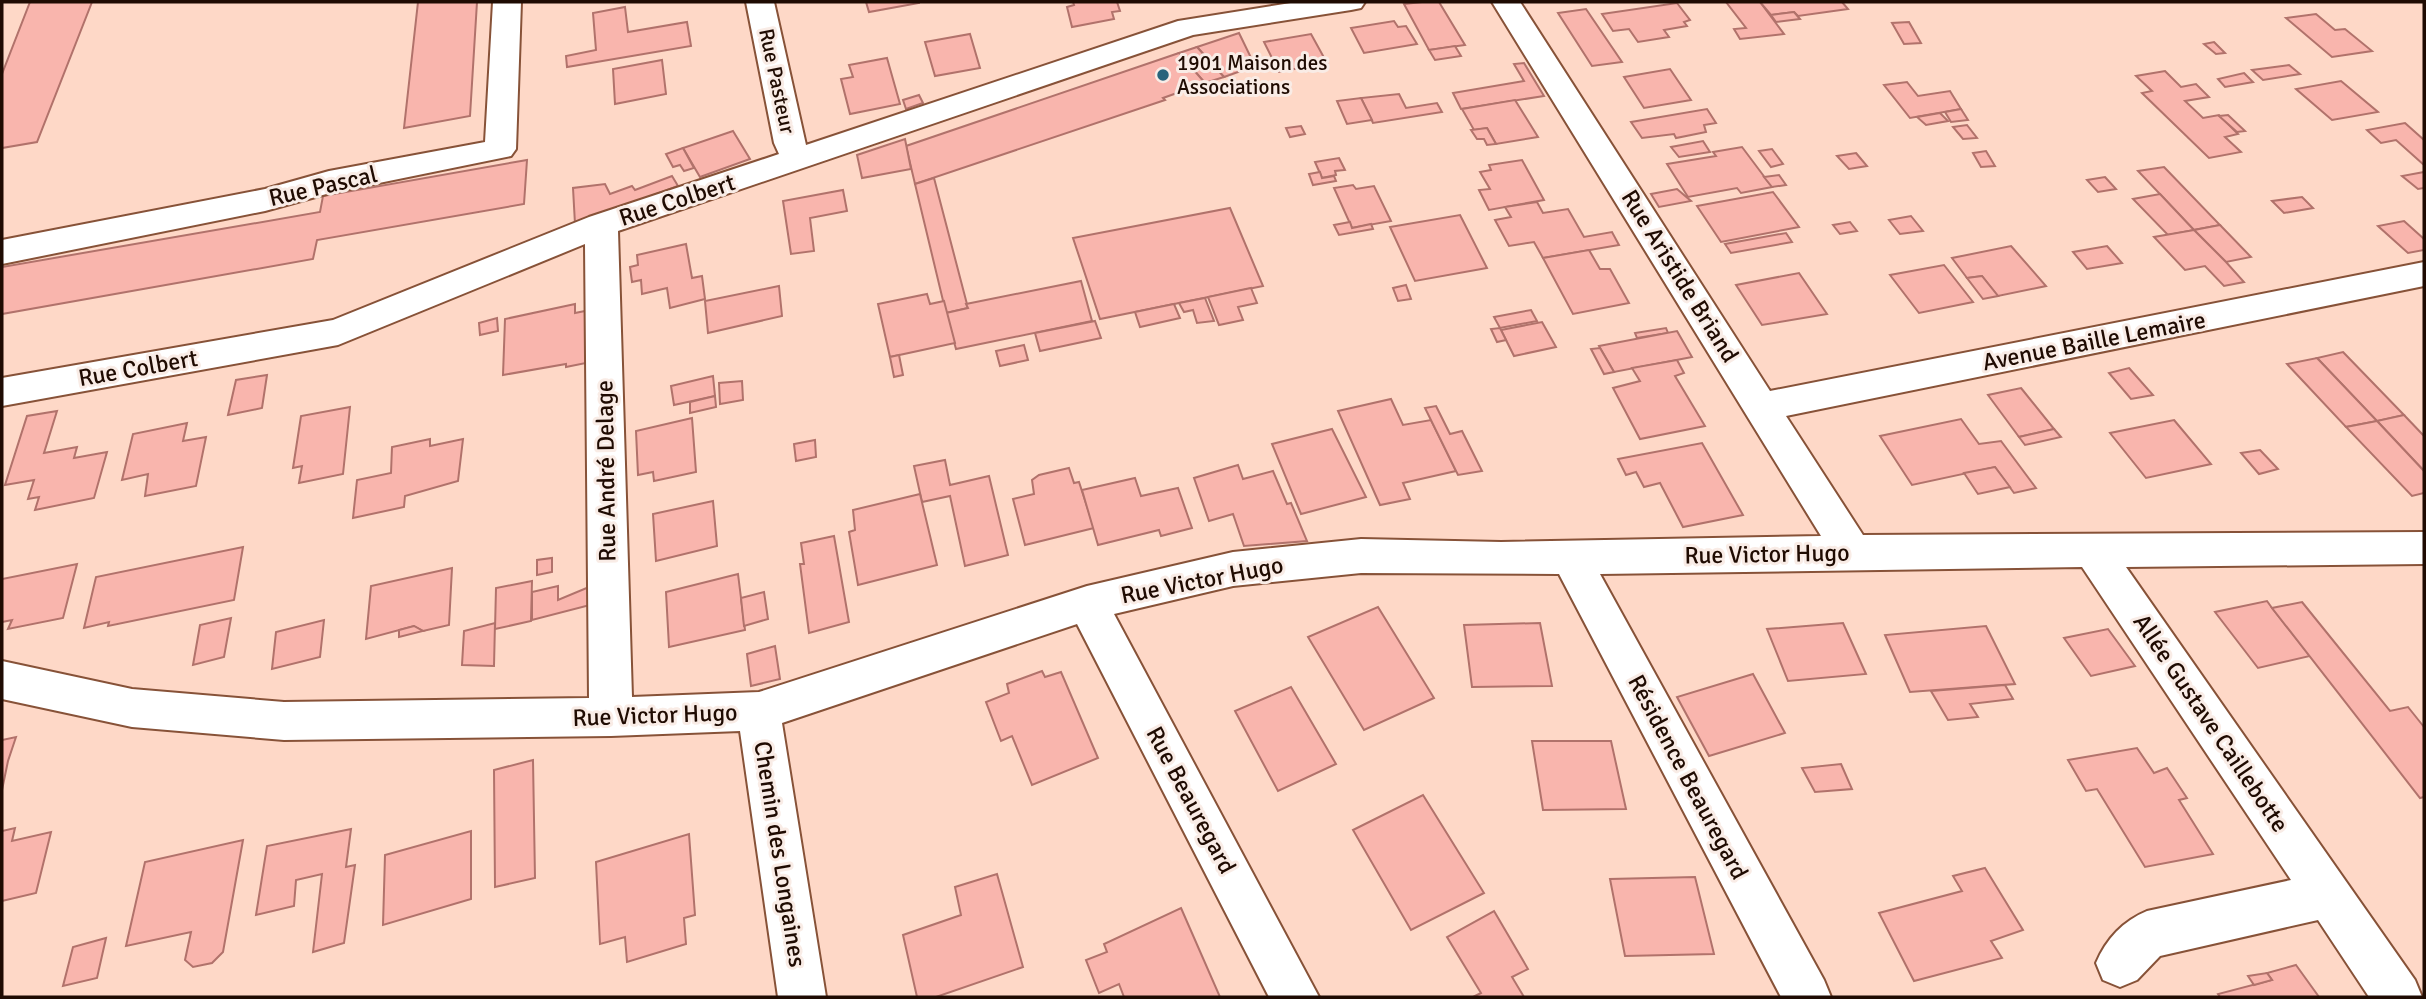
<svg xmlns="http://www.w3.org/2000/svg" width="2426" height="999" viewBox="0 0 2426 999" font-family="Signika,sans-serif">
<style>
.building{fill:#f9b5ad;stroke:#b1726b;stroke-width:2}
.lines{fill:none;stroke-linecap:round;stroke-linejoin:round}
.minor-casing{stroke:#875238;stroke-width:4}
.minor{fill:#fff;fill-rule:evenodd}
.poi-dot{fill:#28647c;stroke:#f9ece6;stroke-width:2.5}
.labels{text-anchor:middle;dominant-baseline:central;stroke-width:6;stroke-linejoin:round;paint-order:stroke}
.far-poi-label{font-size:21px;fill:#1f0b02;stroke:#f9ece6;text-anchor:start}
.far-street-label{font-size:21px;fill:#1f0b02;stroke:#f9ece6}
.street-label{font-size:24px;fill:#1f0b02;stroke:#f9ece6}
</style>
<rect width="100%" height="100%" fill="#fed8c7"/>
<g class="building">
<polygon points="30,2 92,2 37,142 2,148 2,74"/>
<polygon points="418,2 477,2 470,116 404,128"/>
<polygon points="866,2 919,2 919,3 869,12"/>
<polygon points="1073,2 1117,2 1120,11 1112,12 1114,19 1072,27 1067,7 1074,5"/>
<polygon points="1422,2 1439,2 1465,45 1429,50 1404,4"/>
<polygon points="1726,2 1760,2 1784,34 1740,39 1734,29 1746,28"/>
<polygon points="1760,2 1842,2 1848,9 1798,16 1794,12 1771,15"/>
<polygon points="1677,3 1690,20 1684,22 1687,26 1664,30 1669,37 1638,42 1629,29 1613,31 1602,14"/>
<polygon points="625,7 628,32 687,22 691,46 567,67 566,56 596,50 593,13"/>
<polygon points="1586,9 1622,62 1592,66 1558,13"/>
<polygon points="1794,12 1800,19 1776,22 1771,15"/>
<polygon points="2316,14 2335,30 2345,29 2372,51 2332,57 2286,18"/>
<polygon points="1394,21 1398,27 1406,26 1417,44 1364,53 1351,28"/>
<polygon points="1909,22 1921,43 1904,44 1892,23"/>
<polygon points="1239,33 1255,66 1224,77 1197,47"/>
<polygon points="970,34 980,68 935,76 925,42"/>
<polygon points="1311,34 1327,63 1279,72 1264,42"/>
<polygon points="2214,42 2225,53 2216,54 2204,44"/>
<polygon points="1455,46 1461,56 1435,60 1429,50"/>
<polygon points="1197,47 1224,77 1205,83 1179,53"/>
<polygon points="1179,53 1205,83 1163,98 1165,100 915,184 906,146"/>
<polygon points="887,58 900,104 850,114 841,79 853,77 849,65"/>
<polygon points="662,60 666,94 615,104 613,69"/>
<polygon points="1524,63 1544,96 1461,109 1453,93 1524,81 1514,64"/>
<polygon points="2289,65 2300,74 2263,80 2252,70"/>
<polygon points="1670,69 1691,100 1644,108 1624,77"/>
<polygon points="2165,71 2181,87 2196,84 2209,97 2185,101 2203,118 2219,115 2238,134 2225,137 2241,152 2209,158 2142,93 2152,91 2136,76"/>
<polygon points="2244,73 2253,82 2225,87 2218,79"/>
<polygon points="2341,81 2378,112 2332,120 2296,89"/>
<polygon points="1907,82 1918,96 1950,91 1961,109 1910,118 1884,85"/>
<polygon points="1399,94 1406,108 1437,103 1442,112 1373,123 1361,98"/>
<polygon points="919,95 923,103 906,109 903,100"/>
<polygon points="1361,98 1372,120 1347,124 1337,101"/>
<polygon points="1515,100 1538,137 1496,144 1487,128 1474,130 1462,109"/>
<polygon points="1707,109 1716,123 1704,125 1706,132 1676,138 1674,134 1642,138 1631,122"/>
<polygon points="1961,109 1968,120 1951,122 1945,112"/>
<polygon points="1940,113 1948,121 1926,125 1917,117"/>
<polygon points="2228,115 2245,131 2237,132 2219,116"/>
<polygon points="2405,123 2424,140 2424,165 2396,140 2381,143 2367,130"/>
<polygon points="1967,125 1977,138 1963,139 1953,127"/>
<polygon points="1301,126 1305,134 1290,137 1286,128"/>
<polygon points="1487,128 1496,144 1487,145 1484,139 1477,139 1471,130"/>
<polygon points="733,131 750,159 700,177 683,148"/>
<polygon points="905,139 911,169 862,178 857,155"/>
<polygon points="1703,141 1710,152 1679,157 1671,147"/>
<polygon points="1742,147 1772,187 1741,193 1737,188 1688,197 1667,164 1716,156 1713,152"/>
<polygon points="683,148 694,168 684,171 680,165 673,167 666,154"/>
<polygon points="1772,149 1783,164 1771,167 1759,151"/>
<polygon points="1986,151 1995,166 1981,167 1973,153"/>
<polygon points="1856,153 1867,166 1849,169 1837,156"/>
<polygon points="1339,158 1345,170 1335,171 1336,175 1322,178 1315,162"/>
<polygon points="527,160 524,204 317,240 313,259 2,314 2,267 320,212 323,196"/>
<polygon points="1522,160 1544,200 1489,210 1479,190 1490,189 1480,172 1491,170 1489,165"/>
<polygon points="2164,167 2220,225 2194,230 2138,171"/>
<polygon points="1320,172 1322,178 1334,176 1336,181 1313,185 1309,174"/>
<polygon points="2424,172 2424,188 2418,189 2402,176"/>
<polygon points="1779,175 1786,185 1772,187 1764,177"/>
<polygon points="672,176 678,186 575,224 573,188 605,184 610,194 632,186 635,190"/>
<polygon points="2105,177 2116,189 2098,192 2087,180"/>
<polygon points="934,178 968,308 946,313 915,184"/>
<polygon points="1353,185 1356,189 1374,186 1391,221 1352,228 1334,188"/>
<polygon points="1677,189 1691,201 1659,207 1651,194"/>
<polygon points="843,190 847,211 810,218 814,251 791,254 783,201"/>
<polygon points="1773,192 1799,227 1721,242 1697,206"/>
<polygon points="2160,194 2194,230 2168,235 2133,199"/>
<polygon points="2302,197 2313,208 2284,213 2272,201"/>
<polygon points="1537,202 1543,213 1568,209 1584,237 1612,232 1619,245 1543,258 1534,242 1509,246 1495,220 1511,217 1505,207"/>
<polygon points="1230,208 1263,286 1100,319 1073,238"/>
<polygon points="1460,215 1487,268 1415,281 1390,227"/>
<polygon points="1911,216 1923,231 1900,234 1889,220"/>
<polygon points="2404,221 2424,239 2424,250 2408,253 2378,226"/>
<polygon points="1350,222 1352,228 1371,224 1373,229 1339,235 1334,225"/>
<polygon points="1850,222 1857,231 1840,234 1833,225"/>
<polygon points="2220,225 2251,257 2226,262 2194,230"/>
<polygon points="2194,230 2226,262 2244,282 2224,286 2205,266 2185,270 2154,237"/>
<polygon points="1786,233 1792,242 1731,253 1725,244"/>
<polygon points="686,244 692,278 702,276 705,299 670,308 667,288 642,294 641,280 632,282 630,267 638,265 637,255"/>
<polygon points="2011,246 2046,286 1998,296 1982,276 1967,278 1952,258"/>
<polygon points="2107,246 2122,263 2087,269 2073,252"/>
<polygon points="1589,250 1600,269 1610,269 1629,303 1573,314 1543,258"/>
<polygon points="1944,265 1973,302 1919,313 1890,275"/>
<polygon points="1799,273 1827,314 1762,325 1736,285"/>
<polygon points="1982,276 1998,296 1983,299 1967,278"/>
<polygon points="1081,281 1092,321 956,349 946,313 968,308 966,304"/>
<polygon points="1406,285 1411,299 1398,301 1393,288"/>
<polygon points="779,286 782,316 708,333 705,301"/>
<polygon points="1251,288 1257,303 1238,307 1243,320 1219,325 1208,297"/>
<polygon points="927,294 930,304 944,301 955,343 890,357 878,304"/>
<polygon points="1205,298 1214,321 1197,323 1193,310 1184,312 1179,303"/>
<polygon points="575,304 575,313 585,311 586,363 566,367 566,364 503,375 505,319"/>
<polygon points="1174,304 1180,318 1140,327 1135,312"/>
<polygon points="1531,310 1537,321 1500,328 1494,317"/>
<polygon points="497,318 498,331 480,335 479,323"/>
<polygon points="1095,321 1101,338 1040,351 1035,333"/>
<polygon points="1542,322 1556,347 1514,356 1501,330"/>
<polygon points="1500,328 1506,340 1497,342 1491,329"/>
<polygon points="1666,328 1668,333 1637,338 1635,333"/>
<polygon points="1677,331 1692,357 1614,372 1599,346"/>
<polygon points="1024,345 1028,360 1000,366 996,351"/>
<polygon points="1600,348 1614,372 1604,374 1591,349"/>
<polygon points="2343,352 2404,415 2377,421 2317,358"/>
<polygon points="899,355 903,375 894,377 890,357"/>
<polygon points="2317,358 2377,421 2346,427 2287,364"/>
<polygon points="1677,360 1684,373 1675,376 1705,426 1640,439 1613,388 1640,381 1632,368"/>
<polygon points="2129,368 2153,395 2131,399 2109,373"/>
<polygon points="267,375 262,408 228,415 236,380"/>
<polygon points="713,376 715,396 674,405 671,386"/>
<polygon points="742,381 743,400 720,404 719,383"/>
<polygon points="2021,388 2054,429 2019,437 1988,395"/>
<polygon points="715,396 716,407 690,413 690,402"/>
<polygon points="1391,399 1403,425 1431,420 1456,471 1403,483 1410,499 1380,505 1338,411"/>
<polygon points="1436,406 1450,434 1462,431 1482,471 1458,475 1425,408"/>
<polygon points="350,407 343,474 299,483 302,466 293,468 301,416"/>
<polygon points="57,411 44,453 77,447 74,458 107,452 94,498 35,510 39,497 28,499 34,480 5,485 27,416"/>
<polygon points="2404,415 2424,436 2424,471 2377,421"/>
<polygon points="692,418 696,472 654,481 653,472 638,475 636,431"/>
<polygon points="1961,419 1979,444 2001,441 2036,488 2014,493 1995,467 1912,485 1880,436"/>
<polygon points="2174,420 2211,464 2146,478 2110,433"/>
<polygon points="2377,421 2424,471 2424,493 2412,496 2346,427"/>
<polygon points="187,423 183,441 206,437 196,486 145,496 148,474 122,480 133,434"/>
<polygon points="1332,429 1366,497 1301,514 1272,444"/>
<polygon points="2054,429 2061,437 2025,445 2019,437"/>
<polygon points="430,439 430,446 463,439 458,481 405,496 404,507 353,518 357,480 391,473 392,447"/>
<polygon points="815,440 816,457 796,461 794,444"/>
<polygon points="1702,443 1743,515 1683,527 1660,483 1644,487 1636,472 1626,475 1618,459"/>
<polygon points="2260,450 2278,469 2259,474 2241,453"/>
<polygon points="945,460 950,485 989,476 1008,555 965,566 950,496 922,502 914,466"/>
<polygon points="1238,465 1243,479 1273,471 1287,504 1291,503 1307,541 1244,546 1233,514 1209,521 1194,478"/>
<polygon points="1995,467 2010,487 1978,494 1964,473"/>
<polygon points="1069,468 1074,483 1079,482 1094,528 1025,545 1013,499 1034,494 1032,480 1039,475"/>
<polygon points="1135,478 1141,496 1178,488 1192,528 1161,536 1159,530 1098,545 1082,490"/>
<polygon points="920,494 937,565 858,585 849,532 855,530 853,510"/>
<polygon points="713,501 717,546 656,561 653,514"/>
<polygon points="834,536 849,622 809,633 800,564 804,564 801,543"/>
<polygon points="243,547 234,600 108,626 109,622 84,628 96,577"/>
<polygon points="552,558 552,572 537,575 537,560"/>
<polygon points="77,564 63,618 8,629 12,620 2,622 2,579"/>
<polygon points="452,568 449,625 423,631 414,626 366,639 371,586"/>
<polygon points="738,574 745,630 669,647 666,592"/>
<polygon points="532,581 531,621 495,629 496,588"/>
<polygon points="558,586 558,600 589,587 590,605 532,620 532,592"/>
<polygon points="764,592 768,619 744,626 741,598"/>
<polygon points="2267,601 2272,608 2310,656 2258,668 2215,612"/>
<polygon points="2302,602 2390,711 2408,707 2424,727 2424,797 2420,798 2272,608"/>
<polygon points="1378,607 1434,698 1364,730 1308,637"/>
<polygon points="231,618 224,657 193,665 200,625"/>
<polygon points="324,620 320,657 272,669 276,632"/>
<polygon points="495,623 494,666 462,665 464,631"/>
<polygon points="1540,623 1552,686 1472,687 1464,625"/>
<polygon points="1843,623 1866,674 1788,681 1767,629"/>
<polygon points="414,626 423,631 399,637 399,630"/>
<polygon points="1986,626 2015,684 1910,692 1885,635"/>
<polygon points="2108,629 2135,666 2091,676 2064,638"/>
<polygon points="775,646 780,679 751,686 747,654"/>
<polygon points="1042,671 1045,677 1061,672 1098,758 1032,785 1012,736 1001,741 986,702 1009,693 1007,684"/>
<polygon points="1753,674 1785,733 1709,756 1677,697"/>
<polygon points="2005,685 2013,699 1970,704 1978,717 1948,720 1931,691"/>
<polygon points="1291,687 1336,764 1278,791 1235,711"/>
<polygon points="16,737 8,761 2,790 2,740"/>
<polygon points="1532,741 1611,741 1626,809 1543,810"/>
<polygon points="2137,748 2154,773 2167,768 2187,798 2179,800 2213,854 2145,867 2097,789 2086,791 2068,760"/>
<polygon points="533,760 535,878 495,887 494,770"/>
<polygon points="1841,764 1852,789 1815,792 1802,768"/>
<polygon points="1423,795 1484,893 1411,930 1353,830"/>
<polygon points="15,828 12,841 51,832 36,893 2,901 2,831"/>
<polygon points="351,829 346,867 355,865 344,943 313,952 322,874 296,880 294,906 256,915 267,846"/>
<polygon points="471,831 471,899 383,925 385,855"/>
<polygon points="689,834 695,915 684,918 686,944 627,962 625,937 600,944 596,862"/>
<polygon points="243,840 223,952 212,963 193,967 185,960 191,932 126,946 145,862"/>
<polygon points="1985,868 2023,930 1991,941 2002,958 1914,981 1879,913 1962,891 1953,876"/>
<polygon points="997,874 1023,967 936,997 917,997 903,935 961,915 955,887"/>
<polygon points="1695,877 1714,954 1625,956 1610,879"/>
<polygon points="1181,908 1220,997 1124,997 1119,984 1099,993 1086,960 1107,952 1104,944"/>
<polygon points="1494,911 1528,969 1512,977 1524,997 1473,997 1481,993 1447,937"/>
<polygon points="106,938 97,978 63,986 73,947"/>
<polygon points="2296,965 2319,997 2220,997 2218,994 2272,980 2267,973"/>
<polygon points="2267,973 2272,980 2254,985 2248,976"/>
</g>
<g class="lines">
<g class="minor-casing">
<g id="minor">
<polygon points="493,2 521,2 516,149 511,156 330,193 265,211 2,264 2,240 265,189 329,171 485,142"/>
<path d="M746 2H774L806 145 1178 21 1297 2H1365L1361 8 1351 10 1193 35 618 231 632 697 759 692 1087 586 1233 552 1361 539 1501 542 1821 536 1492 2H1520L1770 391 2424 262V286L1786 416 1863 535 2424 532V564L2126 567 2415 980 2422 997H2369L2318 920 2160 956 2137 980 2120 987 2103 980 2096 963C2106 939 2123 921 2147 911L2291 880 2082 567 1600 574 1824 980 1831 997H1781L1559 574 1361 573 1233 586 1114 614 1319 997H1269L1077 624 782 723 826 997H778L740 731 611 736 284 740 132 727 2 699V661L132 689 284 702 589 698 585 244 338 345 2 406V378L333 320 589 217 779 154 774 143Z"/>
</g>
</g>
<use href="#minor" class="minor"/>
</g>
<circle class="poi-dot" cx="1163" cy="75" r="7"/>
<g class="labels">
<g class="far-poi-label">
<text x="1177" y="63">1901 Maison des<tspan x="1177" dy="24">Associations</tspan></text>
</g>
<g class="far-street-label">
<text transform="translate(777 81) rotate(78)">Rue Pasteur</text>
</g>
<g class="street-label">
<text transform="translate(323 186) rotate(-13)">Rue Pascal</text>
<text transform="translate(677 200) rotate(-18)">Rue Colbert</text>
<text transform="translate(1680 276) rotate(58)">Rue Aristide Briand</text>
<text transform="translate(2094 341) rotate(-11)">Avenue Baille Lemaire</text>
<text transform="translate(138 368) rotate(-10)">Rue Colbert</text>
<text transform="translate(606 471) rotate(-91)">Rue André Delage</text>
<text transform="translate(1767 554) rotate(-1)">Rue Victor Hugo</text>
<text transform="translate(1202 580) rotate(-11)">Rue Victor Hugo</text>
<text transform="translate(655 715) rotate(-2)">Rue Victor Hugo</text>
<text transform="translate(2211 723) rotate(56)">Allée Gustave Caillebotte</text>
<text transform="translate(1688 777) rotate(62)">Résidence Beauregard</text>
<text transform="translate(1191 800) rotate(62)">Rue Beauregard</text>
<text transform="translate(780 854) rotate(81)">Chemin des Longaines</text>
</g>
</g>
<rect width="2426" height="999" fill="none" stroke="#1f0b02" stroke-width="7"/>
</svg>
